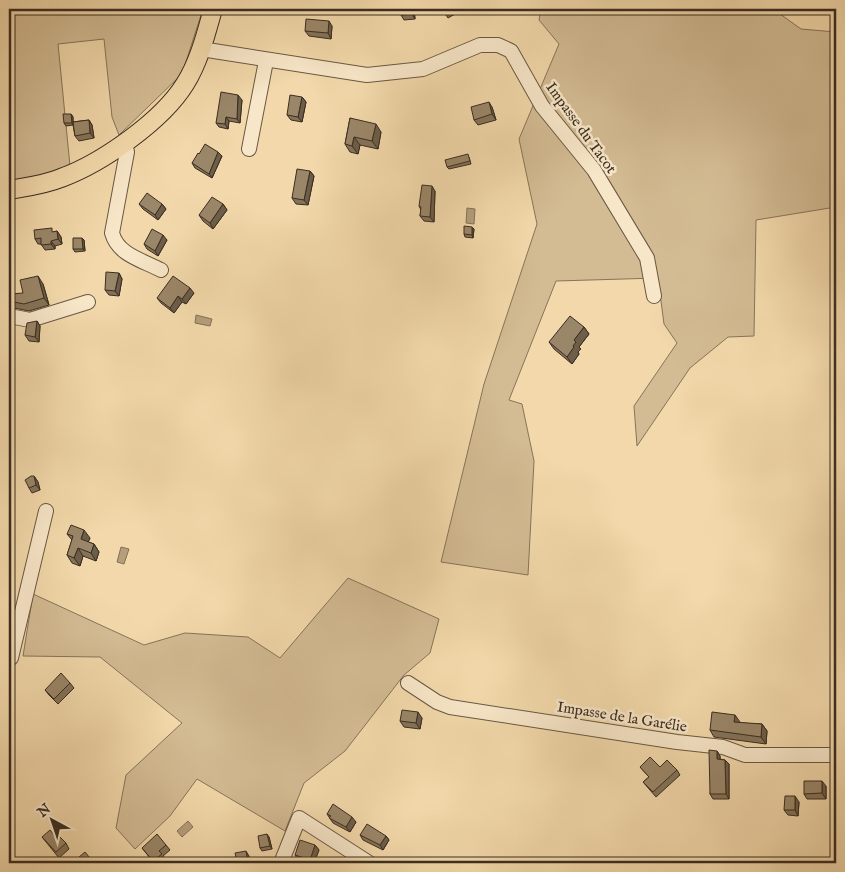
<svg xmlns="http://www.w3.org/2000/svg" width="845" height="872" viewBox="0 0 845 872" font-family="'IM FELL English',serif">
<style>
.green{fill:#d3bb93;stroke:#87745a}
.water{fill:#b49e7b;stroke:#847157}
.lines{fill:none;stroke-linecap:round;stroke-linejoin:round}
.minor-casing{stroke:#695843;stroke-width:16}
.major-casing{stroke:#3b2d21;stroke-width:20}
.minor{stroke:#f7e6c8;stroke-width:14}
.major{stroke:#f2d8aa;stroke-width:18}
.wall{fill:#847359;stroke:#3b2d21}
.shaded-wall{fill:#6c5e49;stroke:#3b2d21}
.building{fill:#9a8668;stroke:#3b2d21}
.labels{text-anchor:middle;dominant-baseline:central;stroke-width:5;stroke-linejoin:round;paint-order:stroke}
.street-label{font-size:15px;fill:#3b2d21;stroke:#f7e6c8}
</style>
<rect width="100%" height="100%" fill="#f2d8aa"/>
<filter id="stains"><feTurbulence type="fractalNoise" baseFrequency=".004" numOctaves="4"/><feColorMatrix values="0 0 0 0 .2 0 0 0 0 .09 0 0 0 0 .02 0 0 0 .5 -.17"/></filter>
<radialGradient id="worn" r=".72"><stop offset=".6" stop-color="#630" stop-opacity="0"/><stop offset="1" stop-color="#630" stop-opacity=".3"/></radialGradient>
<g class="green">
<polygon points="9,9 203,9 182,74 119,135 112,117 104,39 58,44 70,166 49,174 9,181"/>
<polygon points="541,9 773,9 801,29 836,32 836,207 756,220 754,336 728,337 690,368 637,446 634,406 677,343 664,324 658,278 556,281 509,400 522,404 534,461 528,575 441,562 484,384 537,224 519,139 559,44 539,20"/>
<polygon points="348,578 439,619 430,653 404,675 345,751 304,783 285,831 197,779 170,816 135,849 116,828 126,775 182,723 100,657 23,656 33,594 144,645 185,633 248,637 280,658"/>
</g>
<g class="water">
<polygon points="467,208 475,209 474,224 466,223"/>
<polygon points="196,315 212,319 210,326 195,323"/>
<polygon points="121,547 129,549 124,564 117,562"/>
<polygon points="188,821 193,827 182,837 177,831"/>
</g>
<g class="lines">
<g class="minor-casing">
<g id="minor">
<polyline points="201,49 367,75 423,69 480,45 498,45 511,51 542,106 594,170 647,258 654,296"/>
<path d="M125 142 127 152 112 233C118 255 142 260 161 270"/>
<polyline points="249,149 266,61"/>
<polyline points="9,316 30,320 88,302"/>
<polyline points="9,659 11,658 46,511"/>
<polyline points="408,683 437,702 450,707 677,742 723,747 745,755 836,755"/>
<polyline points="281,863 299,818 369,863"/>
</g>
</g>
<g class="major-casing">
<path id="major" d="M9 190C26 187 44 185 61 178 102 163 162 121 185 84 199 62 206 34 213 9"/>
</g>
<use href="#minor" class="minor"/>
<use href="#major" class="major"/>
</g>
<g class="wall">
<polygon points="400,9 414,9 415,19 404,20 401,15"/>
<polygon points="442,9 455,9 457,13 448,18"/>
<polygon points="332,26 331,39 309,36 305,31"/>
<polygon points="302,97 306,102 302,122 291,120 287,115"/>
<polygon points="242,100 240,123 229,121 228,129 219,127 216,123"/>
<polygon points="492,107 496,120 478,125 474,120"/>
<polygon points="71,114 73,117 73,122 89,120 92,125 94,138 79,141 75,136 73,125 66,126 64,123"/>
<polygon points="350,118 381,132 378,149 360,145 358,154 350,152 345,144"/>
<polygon points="222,156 212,178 195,168 192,163"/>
<polygon points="469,157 471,164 449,169 447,167"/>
<polygon points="310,171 314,176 308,205 296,204 292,198"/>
<polygon points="435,191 434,222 424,221 420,216 421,210 419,206"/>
<polygon points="139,204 162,204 166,209 158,220 143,209"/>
<polygon points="223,204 227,210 213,229 203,221 199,215"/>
<polygon points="472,227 474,229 473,238 465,237 464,234"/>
<polygon points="57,231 61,237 62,244 55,246 55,249 45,250 41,244 38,244 35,239 54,232"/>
<polygon points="84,240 85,251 75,252 73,249"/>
<polygon points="167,240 158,256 147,249 144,244"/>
<polygon points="119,273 122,279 119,296 109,295 105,290"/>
<polygon points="43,284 49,305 29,311 14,308 9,301 23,293"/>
<polygon points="194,293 186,304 182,302 174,313 161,303 157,298"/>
<polygon points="37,321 40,326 39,342 29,341 25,335"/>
<polygon points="584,327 589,334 579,347 581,349 578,352 579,354 572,364 554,349 549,342"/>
<polygon points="34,476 38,482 40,490 32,493 29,488"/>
<polygon points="67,534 90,538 88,542 94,544 99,552 96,561 83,556 80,566 72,563 67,555 72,540"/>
<polygon points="70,683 74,688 58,704 49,695 45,690"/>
<polygon points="735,715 739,723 762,724 767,731 766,744 714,737 710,730"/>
<polygon points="422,718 420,729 404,727 400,721"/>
<polygon points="717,751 720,756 720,759 725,760 729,764 729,799 713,799 710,794"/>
<polygon points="640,767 660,767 677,770 680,775 656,797 643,782 649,777"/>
<polygon points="826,786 826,799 807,799 804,794"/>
<polygon points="799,802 798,816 788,815 784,810"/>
<polygon points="327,814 356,822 350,832 333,823"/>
<polygon points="54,835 66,843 69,849 59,858 42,837"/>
<polygon points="360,835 386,836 389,840 383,850 363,840"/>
<polygon points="269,837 272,849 262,851 260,848"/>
<polygon points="166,845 170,850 163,856 165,860 161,863 154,863 142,848"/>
<polygon points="315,845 319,850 314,863 308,863 298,860 295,855"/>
</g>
<g class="shaded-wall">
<polygon points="411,9 414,9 415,19 412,14"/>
<polygon points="329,21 332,26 331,39 328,33"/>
<polygon points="238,95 242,100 240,123 237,119"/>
<polygon points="302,97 306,102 302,122 298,117"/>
<polygon points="489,102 492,107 496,120 492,114"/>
<polygon points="71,114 73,117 73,125 72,123"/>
<polygon points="226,117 229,121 228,129 225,124"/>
<polygon points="89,120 92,125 94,138 90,133"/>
<polygon points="376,124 381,132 378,149 372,141"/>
<polygon points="354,137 360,145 358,154 352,146"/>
<polygon points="218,152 222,156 212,178 209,174"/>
<polygon points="310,171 314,176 308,205 304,200"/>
<polygon points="432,186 435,191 434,222 430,217"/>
<polygon points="162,204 166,209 158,220 155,215"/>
<polygon points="223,204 227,210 213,229 210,223"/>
<polygon points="472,227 474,229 473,238 472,235"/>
<polygon points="57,231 61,237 62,244 58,239"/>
<polygon points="163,235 167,240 158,256 155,251"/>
<polygon points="82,238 84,240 85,251 83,249"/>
<polygon points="51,241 55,246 55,249 51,244"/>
<polygon points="119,273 122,279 119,296 115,291"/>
<polygon points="38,276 43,284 49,305 44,298"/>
<polygon points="190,288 194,293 186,304 182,299"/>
<polygon points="178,296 182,302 174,313 170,308"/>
<polygon points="37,321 40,326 39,342 35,337"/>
<polygon points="9,327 12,331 9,351"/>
<polygon points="584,327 589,334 579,347 581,349 578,352 579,354 572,364 567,357 573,346 574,340"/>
<polygon points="34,476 38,482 40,490 36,485"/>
<polygon points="84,530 90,538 86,547 81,539"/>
<polygon points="94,544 99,552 96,561 91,553"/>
<polygon points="78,548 83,556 80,566 74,558"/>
<polygon points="418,712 422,718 420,729 416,723"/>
<polygon points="735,715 740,722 738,729 734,722"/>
<polygon points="762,724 767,731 766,744 761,737"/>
<polygon points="717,751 720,756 720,764 717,759"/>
<polygon points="725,760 729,764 729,799 726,794"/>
<polygon points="822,781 826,786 826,799 822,793"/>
<polygon points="795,796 799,802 798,816 795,810"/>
<polygon points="352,817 356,822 350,832 346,827"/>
<polygon points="267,834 269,837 272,849 270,846"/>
<polygon points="386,836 389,840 383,850 380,845"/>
<polygon points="315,845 319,850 314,863 312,863 310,860"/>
<polygon points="246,851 249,856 251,863 248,863"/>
</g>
<g class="building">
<polygon points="400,9 411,9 412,14 401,15"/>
<polygon points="442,9 452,9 445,13"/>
<polygon points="306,19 329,21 328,33 305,31"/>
<polygon points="221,92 238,95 237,119 226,117 225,124 216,123"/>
<polygon points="290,95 302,97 298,117 287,115"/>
<polygon points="489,102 492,114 474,120 471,107"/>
<polygon points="63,114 71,114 72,123 64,123"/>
<polygon points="350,118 376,124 372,141 354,137 352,146 345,144"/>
<polygon points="89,120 90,133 75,136 73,122"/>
<polygon points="205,144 218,152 209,174 192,163 198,153 199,154"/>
<polygon points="468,154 470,161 447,167 445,160"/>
<polygon points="297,169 310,171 304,200 292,198"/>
<polygon points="422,185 432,186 430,217 420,216 421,207 419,206"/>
<polygon points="147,193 162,204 155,215 139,204"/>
<polygon points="212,197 223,204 210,223 199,215"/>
<polygon points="464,226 472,227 472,235 464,234"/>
<polygon points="52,228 52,232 57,231 58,239 51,241 51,244 41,245 41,238 35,239 34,230"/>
<polygon points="152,229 163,235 155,251 144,244"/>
<polygon points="73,238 82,238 83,249 73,249"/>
<polygon points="106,272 119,273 115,291 105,290"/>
<polygon points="38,276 44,298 24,304 9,301 10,294 23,293 20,280"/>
<polygon points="173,276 190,288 182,299 178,296 170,308 157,298"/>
<polygon points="570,316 584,327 574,340 576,342 573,346 574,347 567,357 549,342"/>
<polygon points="37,321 35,337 25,335 27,323"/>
<polygon points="31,476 34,476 36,485 29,488 25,480"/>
<polygon points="71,525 84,530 81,539 94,544 91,553 78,548 74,558 67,555 73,536 67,534"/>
<polygon points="61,673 70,683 54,699 45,690"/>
<polygon points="402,710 418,712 416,723 400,721"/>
<polygon points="712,712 735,715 734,722 762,724 761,737 710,730"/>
<polygon points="834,716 836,716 836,729 834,728"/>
<polygon points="709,750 717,751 717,759 725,760 726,794 710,794"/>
<polygon points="650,757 660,767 667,760 677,770 653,792 643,782 649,777 640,767"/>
<polygon points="804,781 822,781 822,793 804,794"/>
<polygon points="785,796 795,796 795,810 784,810"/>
<polygon points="333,804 352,817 346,827 329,818 331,816 327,814"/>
<polygon points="367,824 386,836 380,845 360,835"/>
<polygon points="50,830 54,835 56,833 66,843 56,852 42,837"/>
<polygon points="157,834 166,845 159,851 162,854 153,861 142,848"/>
<polygon points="267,834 270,846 260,848 258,836"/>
<polygon points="300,840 315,845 310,860 295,855"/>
<polygon points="246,851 248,863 232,863 231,858 236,857 235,853"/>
<polygon points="85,852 94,863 72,863"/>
<polygon points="410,859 417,863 408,863"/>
</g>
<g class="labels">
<g class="street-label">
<text transform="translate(581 128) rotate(54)">Impasse du Tacot</text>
<text transform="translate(622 717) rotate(9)">Impasse de la Garélie</text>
</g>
</g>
<rect width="845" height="872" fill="none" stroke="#f2d8aa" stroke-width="30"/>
<rect x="10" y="10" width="825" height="852" fill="none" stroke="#3b2d21" stroke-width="2.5"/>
<rect x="15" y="15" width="815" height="842" fill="none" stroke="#3b2d21"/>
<g transform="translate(52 820) rotate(320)" stroke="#f7e6c8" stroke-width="4" paint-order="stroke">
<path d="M0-4L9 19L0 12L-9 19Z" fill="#3b2d21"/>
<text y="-8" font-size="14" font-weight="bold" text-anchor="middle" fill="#3b2d21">N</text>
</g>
<rect width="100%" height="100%" filter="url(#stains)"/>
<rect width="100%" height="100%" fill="url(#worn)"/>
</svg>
